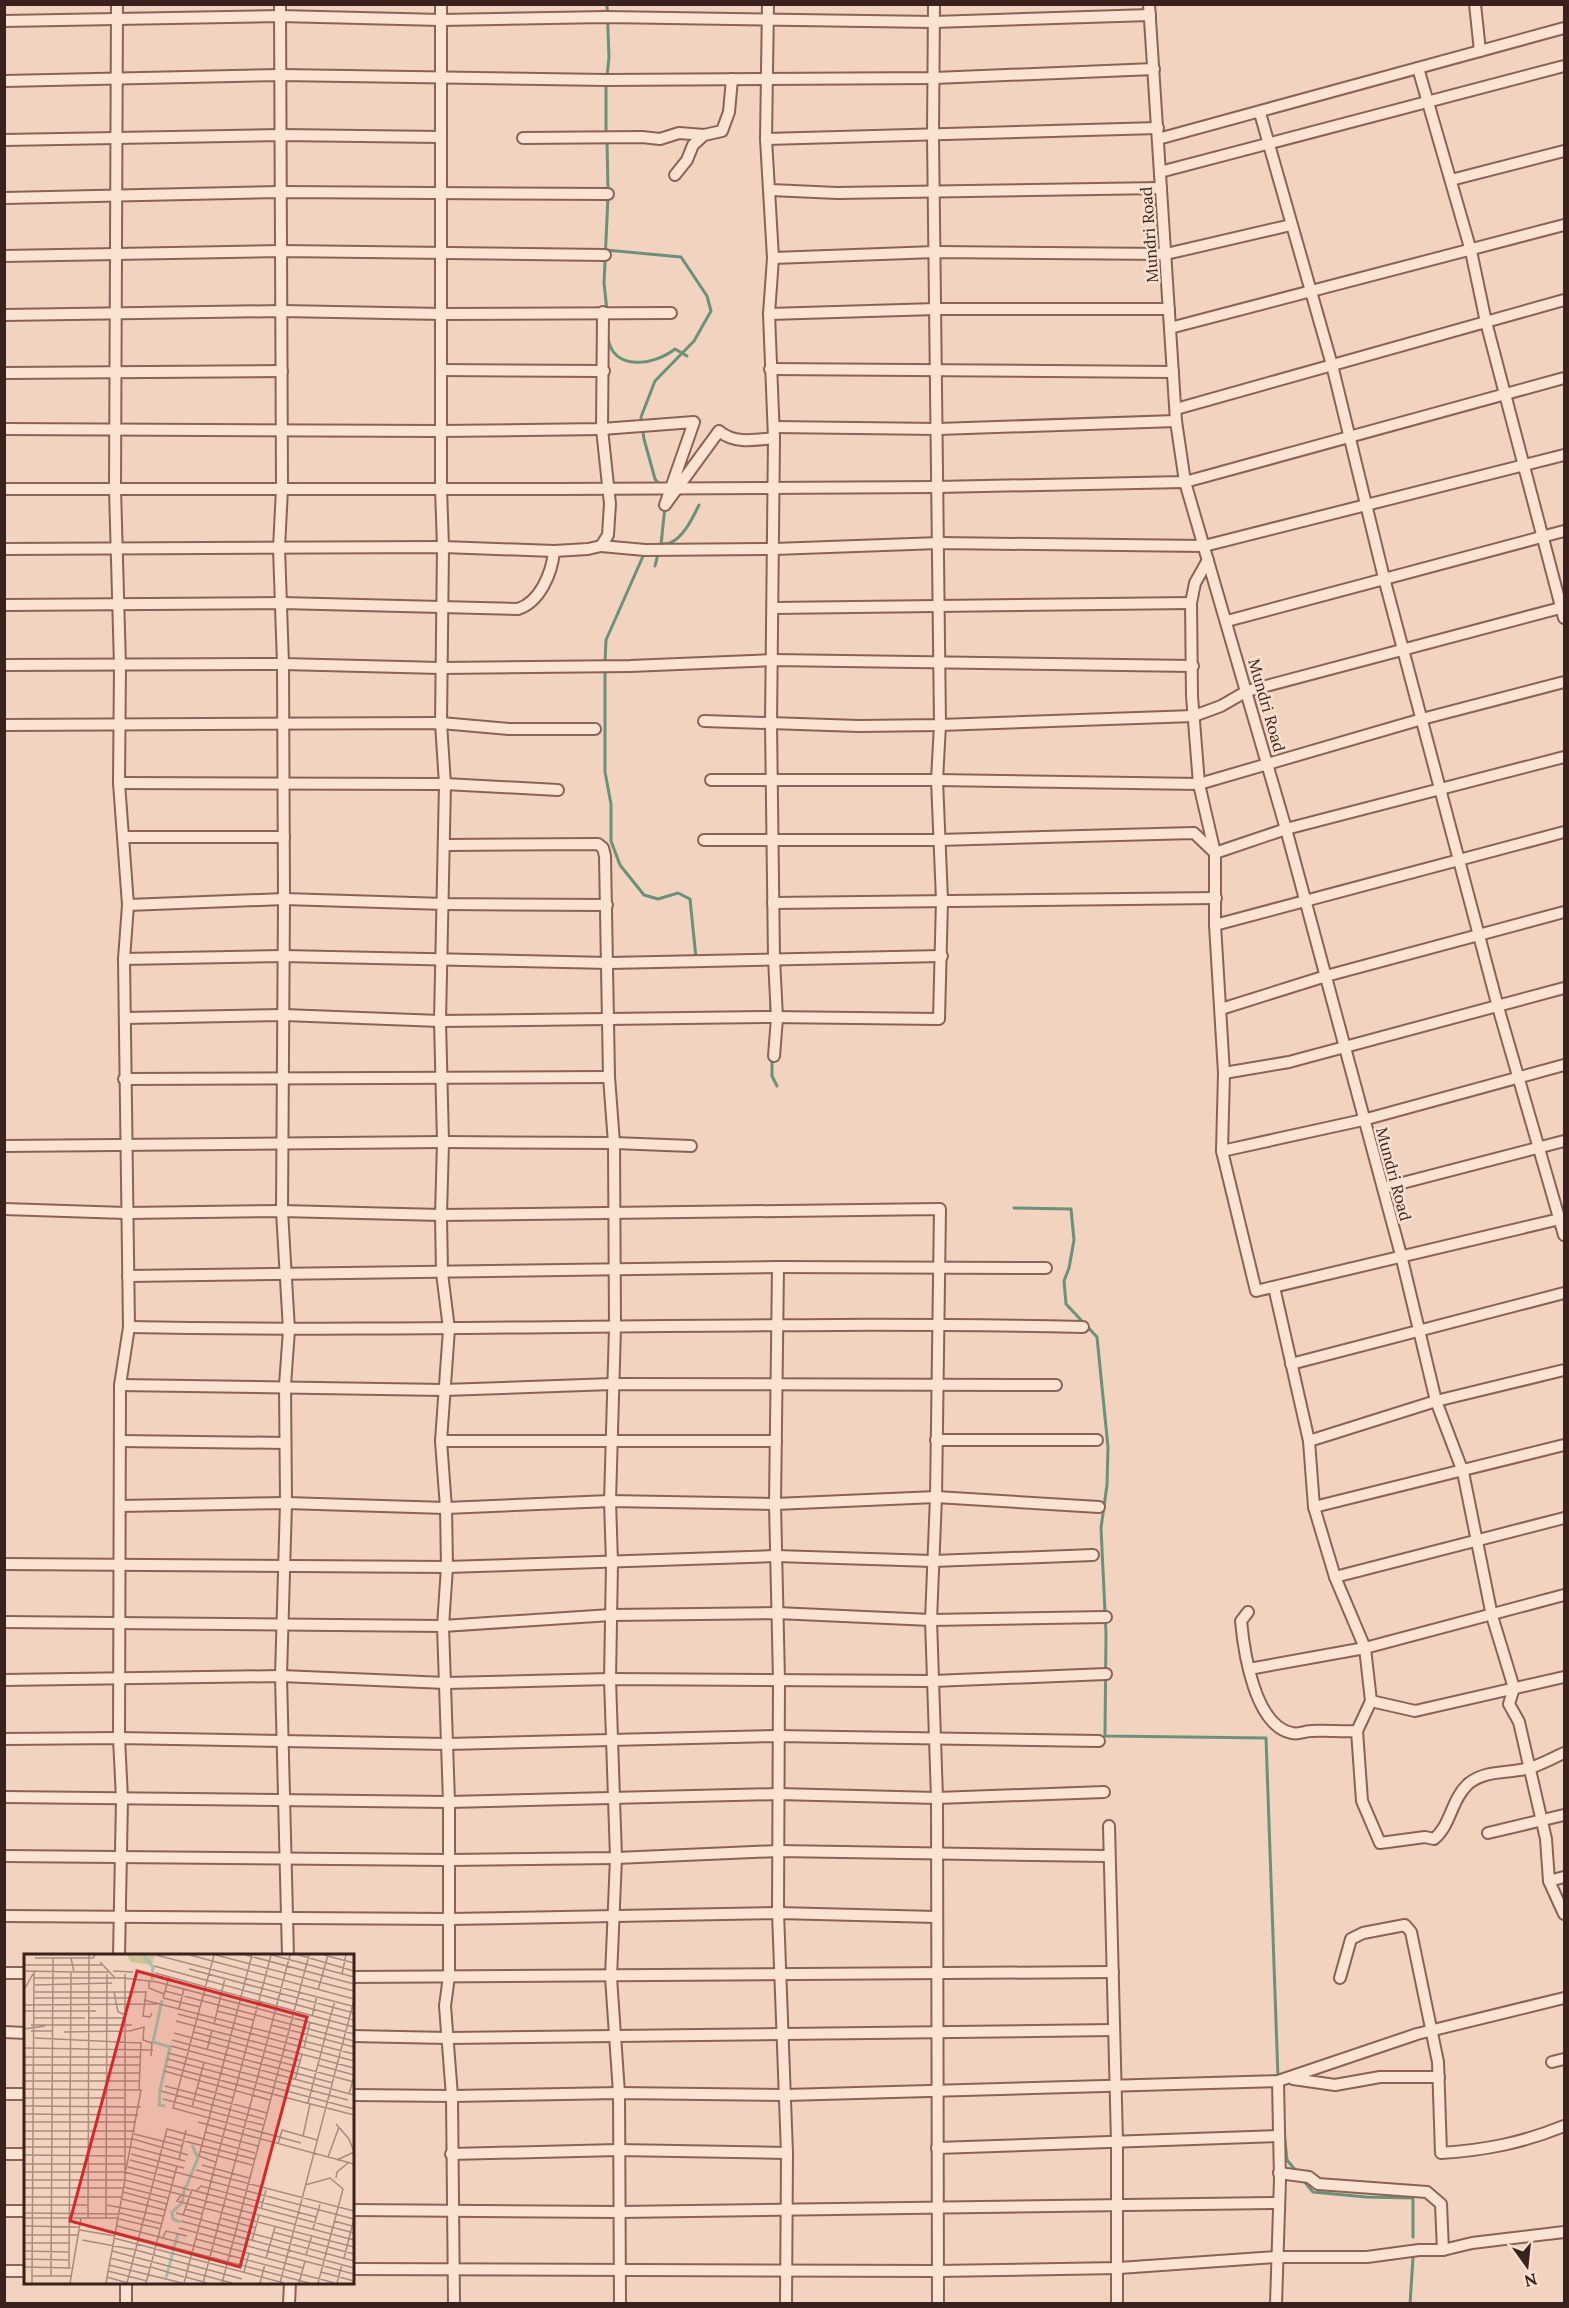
<svg xmlns="http://www.w3.org/2000/svg" width="1569" height="2308" viewBox="0 0 1569 2308" font-family="Lora,serif">
<style>
.lines{fill:none;stroke-linecap:round;stroke-linejoin:round}
.stream{stroke:#69927b;stroke-width:3}
.minor-casing{stroke:#8c6256;stroke-width:14}
.minor{stroke:#fbe3d3;stroke-width:10}
.labels{text-anchor:middle;dominant-baseline:central;stroke-width:5;stroke-linejoin:round;paint-order:stroke}
.street-label{font-size:16px;fill:#3a211c;stroke:#f8e0d0}
.inset-river{fill:none;stroke:#a3c3b0;stroke-width:3}
.inset-road{fill:none;stroke:#a88c7e;stroke-width:1.5}
.view{fill:#d62828;fill-opacity:0.15;stroke:#d62828;stroke-width:3}
.inset-edge{fill:none;stroke:#3a211c;stroke-width:3}
</style>
<rect width="100%" height="100%" fill="#f1d3bf"/>
<g class="lines">
<g class="stream">
<polyline points="607,4 609,57 607,77"/>
<polyline points="606,84 606,134"/>
<polyline points="607,141 608,191"/>
<polyline points="606,250 681,257 707,296 711,311 694,341 655,381 641,417 644,439 655,479 661,486"/>
<polyline points="607,311 604,283 608,197"/>
<path d="M608 338C613 372 655 365 675 349L687 356"/>
<path d="M656 545C660 544 666 544 670 543 684 537 693 517 699 505"/>
<polyline points="661,545 665,506"/>
<polyline points="655,566 658,554"/>
<polyline points="605,662 606,640 644,554"/>
<polyline points="605,669 605,772 611,804 611,841 620,865 644,895 658,899 678,893 690,899 696,958"/>
<polyline points="770,972 771,1013"/>
<polyline points="772,1059 772,1076 777,1086"/>
<polyline points="1014,1208 1071,1209 1074,1240 1069,1268 1064,1281 1066,1304 1097,1337 1108,1447 1107,1485 1101,1528 1106,1633 1105,1736 1266,1738 1278,2078"/>
<polyline points="1284,2132 1287,2160 1297,2172"/>
<polyline points="1303,2180 1313,2192 1366,2197 1413,2198 1413,2237"/>
<polyline points="1410,2304 1413,2258"/>
</g>
<g class="minor-casing">
<g id="minor">
<polyline points="117,4 115,489 120,666 119,783 128,905 124,959 129,1327 120,1385 119,1738 122,1799 119,1956"/>
<polyline points="280,4 282,489 279,548 283,664 284,899 282,1211 289,1330 285,1385 286,1503 281,1676 288,1956"/>
<polyline points="441,4 441,488 443,547 441,723 445,784 440,1021 443,1142 441,1215 442,1273 449,1329 441,1441 446,1508 447,1567 443,1626 449,1802 449,1976 445,2006 452,2096 454,2304"/>
<polyline points="768,4 766,139 773,258 769,314 774,438 771,723 774,958 777,1018 774,1056"/>
<polyline points="1149,4 1176,421 1185,482 1286,829 1401,1255 1436,1401 1463,1472 1492,1616 1514,1688 1509,1704 1519,1722 1546,1839 1549,1881 1564,1914"/>
<polyline points="1475,4 1480,51"/>
<polyline points="4,21 280,16 441,20 606,17 934,22 1150,15"/>
<polyline points="1418,68 1471,251 1486,322 1564,618"/>
<polyline points="4,81 281,75 606,80 934,78 1154,69"/>
<polyline points="1260,113 1332,365 1384,578 1498,1007 1564,1235"/>
<polyline points="523,138 642,137 660,139 679,133 704,135 722,131 729,112 732,79"/>
<polyline points="766,139 1158,128"/>
<polyline points="1158,139 1564,28"/>
<polyline points="4,140 281,135 440,137"/>
<polyline points="1160,172 1564,66"/>
<polyline points="675,175 687,160 693,145 704,135"/>
<polyline points="1451,180 1564,151"/>
<polyline points="771,190 837,193 1161,188"/>
<polyline points="4,198 281,192 608,194"/>
<polyline points="4,256 281,251 605,255"/>
<polyline points="773,258 935,252 1166,254 1291,225"/>
<polyline points="769,314 936,309 1169,309"/>
<polyline points="4,315 282,311 442,314 671,313"/>
<polyline points="1170,328 1564,225"/>
<polyline points="770,369 1173,372"/>
<polyline points="441,370 604,371"/>
<polyline points="4,373 282,371"/>
<polyline points="1176,409 1564,300"/>
<polyline points="774,427 938,429 1176,421"/>
<path d="M4 429 441 431 602 429 694 422 665 505 719 431C734 444 755 440 774 438"/>
<polyline points="4,489 559,489 937,487 1185,482 1564,378"/>
<polyline points="601,546 645,550 774,549 939,543 1204,546 1564,455"/>
<polyline points="4,549 443,547 554,551 588,549 601,546 608,535 610,504 602,429 603,312"/>
<polyline points="1208,560 1195,583 1191,603 1192,696 1199,784 1215,853 1215,925 1224,1073 1222,1151 1256,1291 1564,1218"/>
<path d="M4 605 282 603 518 609C540 602 552 573 554 551"/>
<polyline points="773,608 1191,603"/>
<polyline points="1227,621 1564,531"/>
<polyline points="4,665 283,664 441,668 630,666 774,660 1193,666"/>
<polyline points="704,721 859,726 940,725 1194,716 1221,706 1247,691 1564,607"/>
<polyline points="4,725 441,723 509,729 595,729"/>
<polyline points="711,780 937,780 1199,784 1422,719 1564,682"/>
<polyline points="119,783 445,784 558,790"/>
<polyline points="125,837 284,837"/>
<polyline points="704,840 938,840 1194,833 1215,853 1286,829 1564,757"/>
<polyline points="445,845 598,844 603,848 605,856 609,1077 614,1143 615,1328 610,1501 612,1563 610,1679 616,1858 611,1977 619,2093 620,2304"/>
<polyline points="773,903 1216,898"/>
<polyline points="128,905 284,899 445,904 607,905"/>
<polyline points="1215,925 1564,832"/>
<polyline points="124,959 283,956 609,963 942,956"/>
<polyline points="1221,1009 1326,976 1564,912"/>
<polyline points="125,1018 284,1015 440,1021 771,1017 939,1019 942,900 937,780 940,725 933,135 934,4"/>
<polyline points="1224,1073 1289,1062 1564,988"/>
<polyline points="124,1079 609,1077"/>
<polyline points="4,1146 443,1142 614,1143 691,1146"/>
<polyline points="1222,1151 1363,1120 1564,1065"/>
<polyline points="1383,1188 1564,1141"/>
<polyline points="4,1209 126,1213 282,1211 441,1215 940,1209 936,1497 931,1620 937,1798 938,2304"/>
<polyline points="778,1267 775,1504 779,1680 778,1913 787,2153 786,2304"/>
<polyline points="128,1276 778,1267 1046,1268"/>
<polyline points="1274,1287 1309,1441 1314,1507 1335,1577 1365,1648 1371,1701 1357,1731"/>
<path d="M129 1327C447 1333 765 1320 1083 1327"/>
<polyline points="1291,1364 1564,1293"/>
<polyline points="120,1385 444,1390 612,1384 1056,1385"/>
<polyline points="936,1440 1097,1440"/>
<polyline points="120,1441 285,1443"/>
<polyline points="441,1441 776,1441"/>
<polyline points="1309,1441 1436,1401 1564,1370"/>
<polyline points="120,1506 286,1503 446,1508 610,1501 775,1504 936,1497 1099,1507"/>
<polyline points="1314,1507 1564,1445"/>
<polyline points="4,1564 447,1567 776,1556 933,1561 1093,1555"/>
<polyline points="1335,1577 1564,1518"/>
<path d="M1248 1612 1241 1621C1244 1653 1255 1726 1292 1733 1298 1735 1305 1731 1311 1731 1326 1730 1342 1732 1357 1731L1362 1801 1380 1843 1425 1837 1434 1839C1451 1825 1451 1800 1468 1784 1486 1769 1509 1774 1530 1768 1542 1764 1553 1758 1564 1753"/>
<polyline points="4,1622 443,1626 611,1615 777,1613 931,1620 1106,1617"/>
<polyline points="1249,1669 1365,1648 1564,1595"/>
<polyline points="4,1680 281,1676 446,1683 610,1679 933,1681 1106,1674"/>
<polyline points="1371,1701 1415,1711 1564,1677"/>
<polyline points="4,1739 119,1738 447,1744 777,1736 1099,1741"/>
<polyline points="4,1797 449,1802 778,1794 937,1798 1104,1792"/>
<polyline points="1109,1826 1117,2142 1117,2304"/>
<polyline points="1488,1833 1564,1815"/>
<polyline points="4,1856 448,1860 616,1858 778,1851 1106,1856"/>
<polyline points="1549,1881 1564,1877"/>
<polyline points="4,1916 449,1919 778,1913 936,1917"/>
<polyline points="4,1973 26,1973"/>
<polyline points="352,1977 1113,1972"/>
<path d="M1340 1978 1351 1939 1363 1933 1405 1925 1411 1932 1438 2062 1441 2153C1486 2150 1522 2143 1564 2126"/>
<polyline points="4,2032 26,2033"/>
<polyline points="352,2036 448,2038 1114,2030"/>
<polyline points="1552,2062 1564,2059"/>
<polyline points="1293,2079 1335,2085 1380,2077 1439,2077"/>
<polyline points="4,2094 26,2094"/>
<polyline points="352,2095 452,2096 619,2093 786,2095 1278,2081 1417,2034 1564,1998"/>
<polyline points="937,2148 1278,2136"/>
<polyline points="4,2154 26,2154"/>
<polyline points="451,2154 618,2150 787,2153"/>
<polyline points="1279,2173 1309,2177 1318,2184 1427,2192 1441,2204 1443,2250"/>
<polyline points="352,2210 619,2212 1279,2203"/>
<polyline points="4,2211 26,2211"/>
<polyline points="352,2269 937,2271 1119,2268 1276,2257 1367,2257 1419,2250 1443,2250 1472,2243 1564,2232"/>
<polyline points="4,2271 26,2271"/>
<polyline points="126,2304 126,2282"/>
<polyline points="289,2304 290,2282"/>
<polyline points="1276,2304 1280,2179 1278,2081"/>
</g>
</g>
<use href="#minor" class="minor"/>
</g>
<g class="labels">
<g class="street-label">
<text transform="translate(1149 235) rotate(-94)">Mundri Road</text>
<text transform="translate(1267 705) rotate(74)">Mundri Road</text>
<text transform="translate(1394 1174) rotate(75)">Mundri Road</text>
</g>
</g>
<g transform="translate(24 1954)">
<rect width="330" height="330" fill="#f1d3bf"/>
<path d="M103 1H131L128 11 107 8Z" fill="#d0c493"/>
<path class="inset-river" d="M119 1 129 13 128 26M138 46 129 88 146 93 136 136 135 151 141 152M162 233 174 204 168 191M156 268 149 265 148 258 158 249 161 232M142 324 154 279"/>
<path class="inset-road" d="M132 1 328 52M166 1 330 45M190 1 149 154 277 189M192 1 330 37M222 1 330 30M248 1 330 23M275 1 330 17M300 1 330 9M11 4H69L71 1M47 4 50 18H86M76 8 91 24M0 11H78M130 12 307 60 284 149M165 15 330 59M0 17 49 18M89 17 109 18M131 19 330 73M318 20 322 1M11 24H100L133 28 330 80M125 27V34L140 40M11 31 88 29M0 36 9 20M294 36 304 1M141 37 330 87M11 38H122L119 62 126 63 128 59M90 38 94 58 102 61M11 44H107M139 44 176 53M139 44 145 23M120 46 330 100M311 47 307 60 330 66M0 51 133 50M155 54 160 35M0 57H72M193 57 229 66M154 60 330 107M288 62 293 42M10 64H61M65 64H102M152 67 330 114M190 70 201 24M7 71H108M247 71 330 93M0 75 21 72M7 77H28M40 78 106 77 120 73 119 86 128 89 127 102M170 78 277 107M150 79 330 128M11 84 116 89M148 86 309 129M147 92 330 141M0 94 129 96M280 94 286 68M183 96 188 76M144 99 324 146M0 103H117M143 105 330 155M0 111H117M294 111 330 121M142 112 302 154M140 117 246 146M0 119H116M271 126 278 100M0 127H115M141 132 243 159M174 134 210 144M0 135 117 136 102 216M115 136 117 88M137 137 240 165M325 140 330 122M0 144H100M139 145 239 171M286 150 279 182 293 186M0 152 117 153M168 153 180 108M303 154 330 161M0 160 114 161M0 168H112M174 168 330 210M312 170 325 185 330 198M0 177H111M181 178 234 192M110 180 158 192M141 182 230 205M0 185H109L164 201M254 190 258 176 279 182M0 193H108L161 207M176 197 228 211M107 200 160 214M0 201 100 202M304 203 315 173M155 205 162 176M106 206 330 265M313 206 330 198M191 208 175 202 228 1M0 210H101M178 211 225 224M104 213 149 224M172 216 330 257M0 218H101L166 236M312 224 313 218 324 209M0 226H101L330 286M281 231 306 224 319 235 294 329M100 233 144 244M0 234H100M172 237 177 232 292 263M99 238 143 250M157 241 153 247 330 293M0 243H98M98 245 141 256M0 251H64M83 251 139 262M161 255 179 260M237 255 242 236M0 259 95 260M96 259 138 270M152 259 330 307M159 261 168 236 330 279M0 264H94M64 264 65 1M82 264 83 20M196 264 232 274M95 265 137 275M157 267 330 314M310 267 328 272M0 272 55 273M93 272 311 329M155 274 330 320M289 275 296 250M56 276 91 282M91 278 285 329M249 278 330 300M0 281H54M139 283 142 277 163 282M90 284 260 329M172 285 279 314M58 286 112 296 218 325M228 287 235 261M0 289H46M0 297 45 298M88 297 208 329M282 301 288 281M86 304 126 314M242 304 251 273M320 304 330 265M0 305 45 306M85 311 158 329M0 313 47 314M127 313 160 323M45 314 47 19M84 317 123 327M220 318 225 299M297 318 330 327M9 322H47M27 322 29 4M83 323 104 329M162 323 183 329M8 329 10 17M46 329 57 264M82 329 101 226V20M103 329 143 175 231 199M122 329 153 212M160 329 247 1M179 329 266 1M198 329 285 1M236 329 241 310M256 329 330 46M275 329 281 307M313 329 318 310"/>
<path class="view" d="M113 17 283 63 216 313 46 267Z"/>
<rect width="330" height="330" class="inset-edge"/>
</g>
<rect width="1569" height="2308" fill="none" stroke="#3a211c" stroke-width="12"/>
<g transform="translate(1527 2266) rotate(165)" stroke="#f8e0d0" stroke-width="4.5" paint-order="stroke">
<path d="M0-4.5L10 22L0 15L-10 22Z" fill="#3a211c"/>
<text y="-9" font-size="16" font-weight="bold" text-anchor="middle" fill="#3a211c">N</text>
</g>
</svg>
